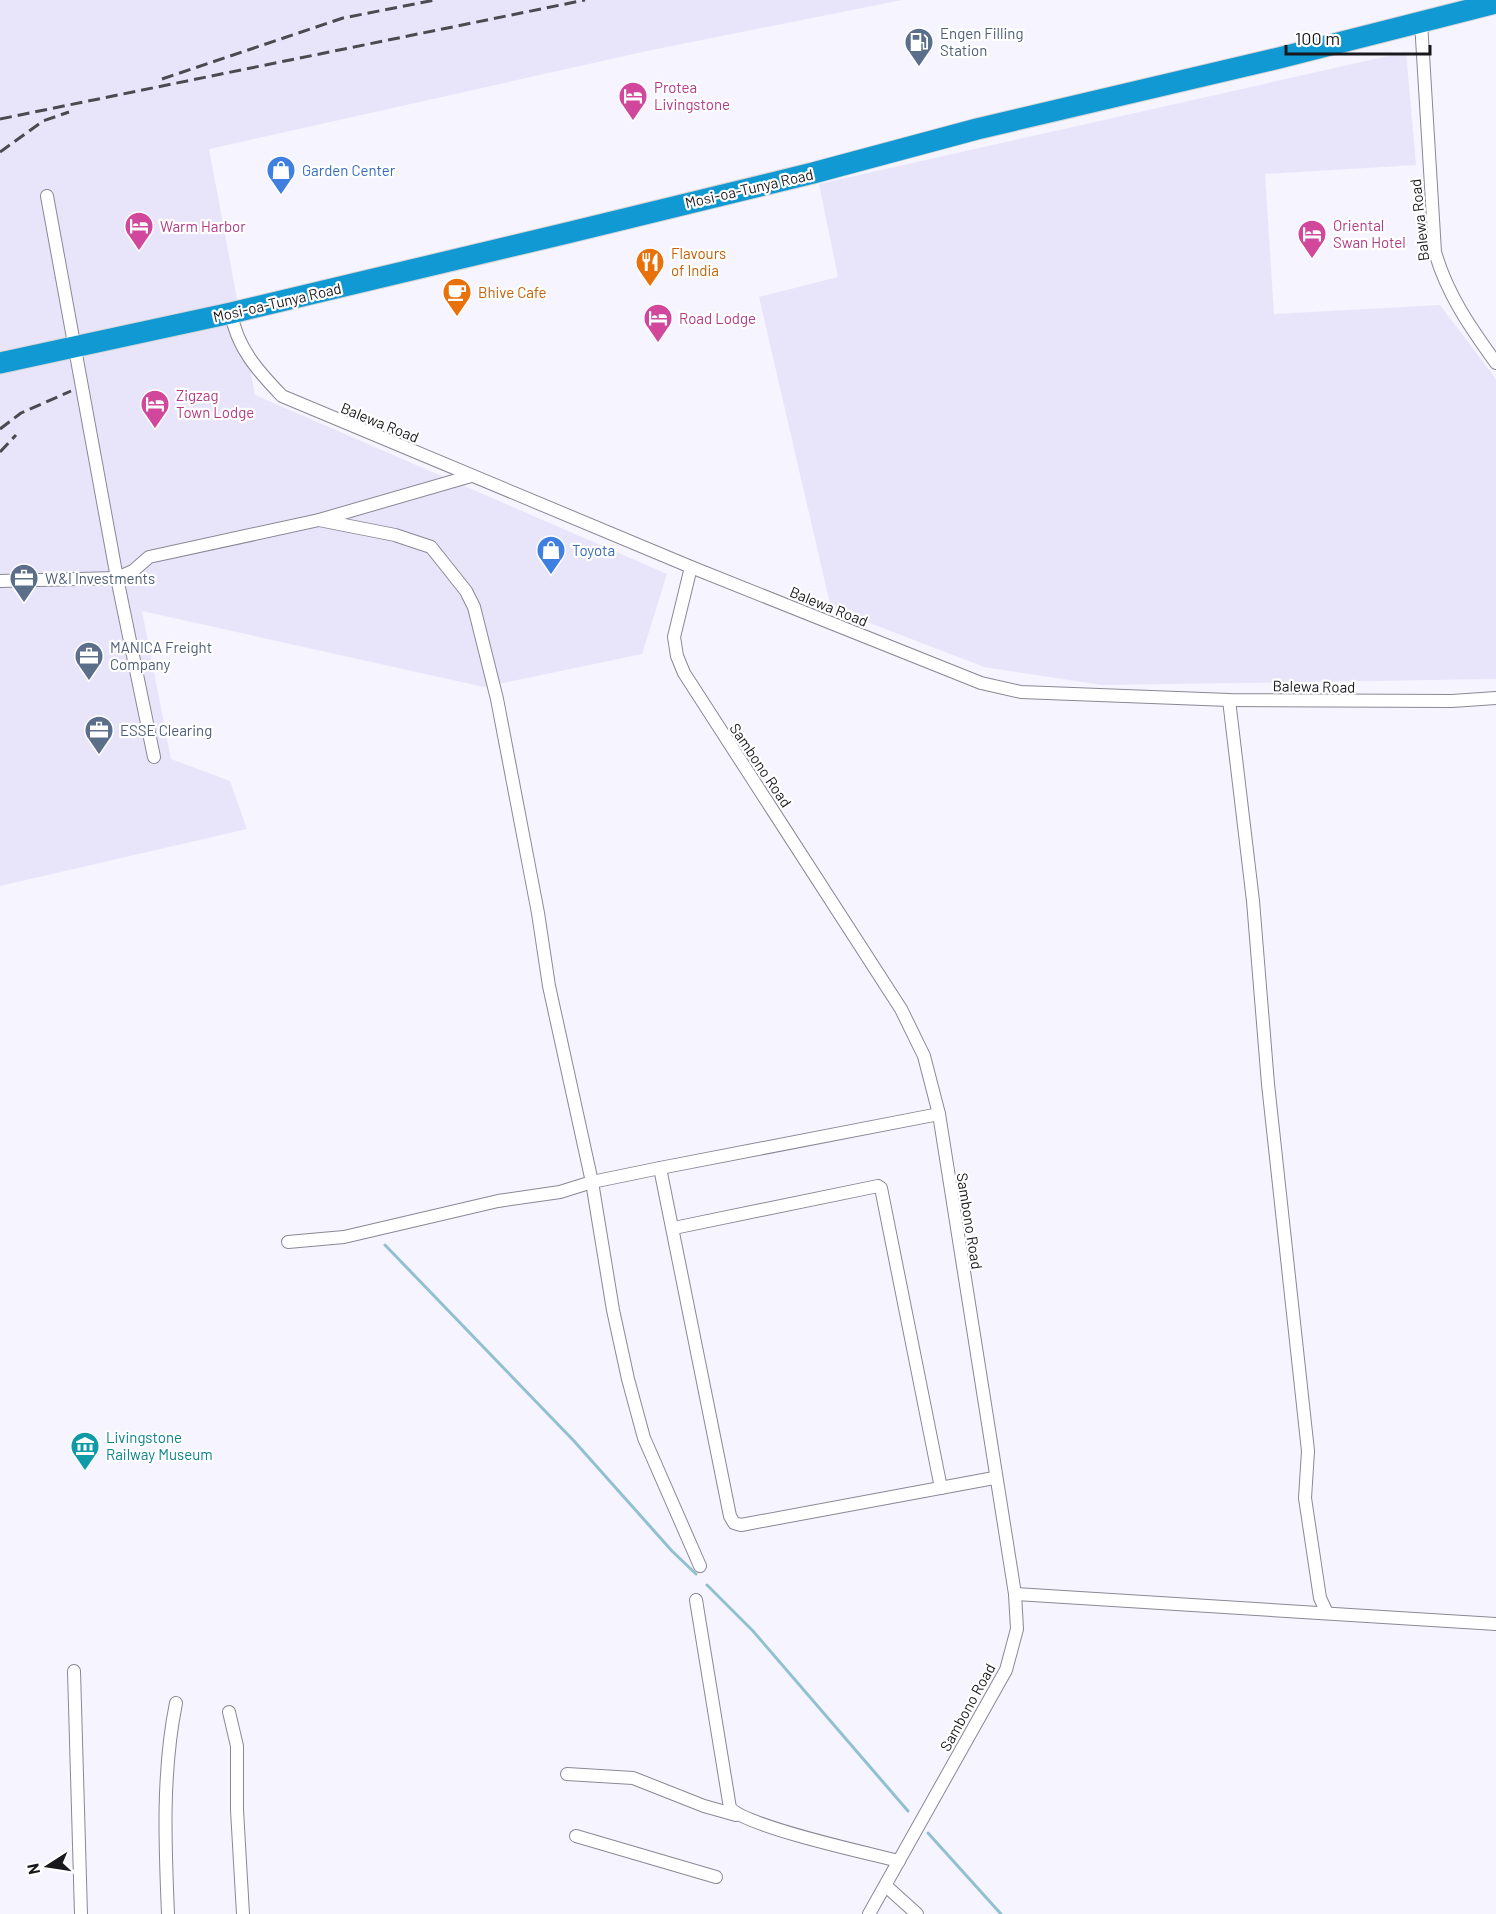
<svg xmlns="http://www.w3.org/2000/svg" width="1496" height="1914" viewBox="0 0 1496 1914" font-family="Barlow,sans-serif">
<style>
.built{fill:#e8e5fb}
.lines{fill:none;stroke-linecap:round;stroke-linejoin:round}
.stream{stroke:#92c0d0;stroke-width:3}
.street-casing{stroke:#8a8895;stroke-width:14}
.highway-casing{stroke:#d6d5d6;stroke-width:23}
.street{stroke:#fff;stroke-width:12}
.highway{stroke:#1199d3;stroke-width:21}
.rail{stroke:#4b4a50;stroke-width:3;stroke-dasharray:12 6;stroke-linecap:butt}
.labels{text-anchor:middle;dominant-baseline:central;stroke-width:4.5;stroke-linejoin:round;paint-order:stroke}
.service-label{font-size:15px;fill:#4e5e75;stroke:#fff;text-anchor:start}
.hotel-label{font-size:15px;fill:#b23c85;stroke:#fff;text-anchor:start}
.shop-label{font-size:15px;fill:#366cbe;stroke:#fff;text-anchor:start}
.street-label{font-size:15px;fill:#19181d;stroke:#fff}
.food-label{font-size:15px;fill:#c56008;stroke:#fff;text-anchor:start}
.culture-label{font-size:15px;fill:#0d838f;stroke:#fff;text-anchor:start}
</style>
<rect width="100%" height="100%" fill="#f5f4ff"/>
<g class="built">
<polygon points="0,0 902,0 647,51 209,149 255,395 667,574 642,654 484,687 142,611 171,759 230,781 247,829 0,886"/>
<polygon points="1406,52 1416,165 1265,174 1274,314 1440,305 1496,379 1496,679 1102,685 984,667 831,608 759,297 838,277 819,184"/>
</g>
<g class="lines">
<g class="stream">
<polyline points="385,1245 574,1441 672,1551 696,1574"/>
<polyline points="707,1585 753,1631 908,1811"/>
<polyline points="928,1833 1001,1914"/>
</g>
<g class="street-casing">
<g id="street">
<path d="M1421 22 1435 252C1447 294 1470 327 1496 363"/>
<polyline points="47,196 117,578 154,757"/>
<path d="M231 313C237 348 258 371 282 396L691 567 981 683 1021 692 1229 700 1452 701 1496 698"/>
<polyline points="319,520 395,535 431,547 466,591 474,607 497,699 538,913 549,986 592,1182 613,1310 628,1379 644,1438 700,1566"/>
<polyline points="691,567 674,637 677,656 684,673 901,1009 924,1056 939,1114 1015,1594 1017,1629 1006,1670 869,1914"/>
<polyline points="0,581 117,578 133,571 149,557 319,520 471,476"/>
<polyline points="1229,700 1253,901 1268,1084 1308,1451 1305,1498 1320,1598 1327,1613"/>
<polyline points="660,1168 730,1516 734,1523 741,1525 994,1478"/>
<polyline points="674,1228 878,1186 881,1188 941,1488"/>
<polyline points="288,1242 344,1237 498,1201 560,1192 592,1182 660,1168 939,1114"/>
<polyline points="1015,1594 1496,1624"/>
<path d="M696 1600 730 1808C748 1827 867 1853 899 1861"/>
<polyline points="74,1671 81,1914"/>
<polyline points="229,1712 237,1746 237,1810 243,1914"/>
<polyline points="567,1774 633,1778 704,1806 736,1815"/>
<polyline points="576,1836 716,1877"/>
<polyline points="886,1886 917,1914"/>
<path d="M168 1914C165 1844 162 1772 176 1703"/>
</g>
</g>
<g class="highway-casing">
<polyline id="highway" points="0,363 231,313 567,233 813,173 977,129 1279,58 1496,3"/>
</g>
<use href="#street" class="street"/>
<use href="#highway" class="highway"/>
<g class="rail">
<polyline points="162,79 343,18 435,0"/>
<polyline points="0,119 585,0"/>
<polyline points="0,152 43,121 69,112"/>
<polyline points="0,429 21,413 71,391"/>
<polyline points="0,452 16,435"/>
</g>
</g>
<defs>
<g id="fuel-pin" transform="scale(1.5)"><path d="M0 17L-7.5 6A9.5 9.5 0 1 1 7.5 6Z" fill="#5c6f8a" stroke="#fff"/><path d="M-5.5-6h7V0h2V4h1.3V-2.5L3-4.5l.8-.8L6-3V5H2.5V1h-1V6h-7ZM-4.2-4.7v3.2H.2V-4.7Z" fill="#fff"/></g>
<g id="hotel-pin" transform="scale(1.5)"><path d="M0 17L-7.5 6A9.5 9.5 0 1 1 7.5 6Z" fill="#d1479c" stroke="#fff"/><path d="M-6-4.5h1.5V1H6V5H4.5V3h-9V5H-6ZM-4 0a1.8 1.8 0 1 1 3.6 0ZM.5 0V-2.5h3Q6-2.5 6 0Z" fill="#fff"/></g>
<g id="shop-pin" transform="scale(1.5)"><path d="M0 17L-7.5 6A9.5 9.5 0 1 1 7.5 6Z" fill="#3f7fe0" stroke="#fff"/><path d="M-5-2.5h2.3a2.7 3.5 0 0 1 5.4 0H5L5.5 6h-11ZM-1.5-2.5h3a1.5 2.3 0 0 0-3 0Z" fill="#fff"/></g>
<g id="restaurant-pin" transform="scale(1.5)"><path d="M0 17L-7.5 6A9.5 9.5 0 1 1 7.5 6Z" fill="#e8710a" stroke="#fff"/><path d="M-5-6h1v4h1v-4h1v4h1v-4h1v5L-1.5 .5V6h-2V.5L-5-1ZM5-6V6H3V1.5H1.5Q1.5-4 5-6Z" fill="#fff"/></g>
<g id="cafe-pin" transform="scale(1.5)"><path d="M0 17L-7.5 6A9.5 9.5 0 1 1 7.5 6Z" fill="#e8710a" stroke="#fff"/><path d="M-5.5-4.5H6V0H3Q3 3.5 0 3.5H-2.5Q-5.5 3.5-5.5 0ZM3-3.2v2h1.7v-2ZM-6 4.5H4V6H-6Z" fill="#fff"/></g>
<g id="office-pin" transform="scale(1.5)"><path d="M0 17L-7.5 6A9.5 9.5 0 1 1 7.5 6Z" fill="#5c6f8a" stroke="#fff"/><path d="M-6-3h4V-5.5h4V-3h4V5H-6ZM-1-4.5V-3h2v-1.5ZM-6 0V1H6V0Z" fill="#fff"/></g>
<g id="museum-pin" transform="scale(1.5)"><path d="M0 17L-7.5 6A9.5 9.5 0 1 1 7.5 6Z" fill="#0f9aa8" stroke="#fff"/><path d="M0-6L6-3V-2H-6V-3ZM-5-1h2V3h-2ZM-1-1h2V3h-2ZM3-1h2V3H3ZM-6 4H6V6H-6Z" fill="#fff"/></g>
</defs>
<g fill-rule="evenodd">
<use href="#fuel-pin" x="919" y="42"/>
<use href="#hotel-pin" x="633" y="96"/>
<use href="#shop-pin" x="281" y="170"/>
<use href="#hotel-pin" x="139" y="226"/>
<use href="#hotel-pin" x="1312" y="234"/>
<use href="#restaurant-pin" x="650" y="262"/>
<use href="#cafe-pin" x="457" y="292"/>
<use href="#hotel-pin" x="658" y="318"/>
<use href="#hotel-pin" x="155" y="404"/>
<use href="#shop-pin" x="551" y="550"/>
<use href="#office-pin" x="24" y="578"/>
<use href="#office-pin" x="89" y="656"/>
<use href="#office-pin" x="99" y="730"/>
<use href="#museum-pin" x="85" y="1446"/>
</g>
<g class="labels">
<g class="service-label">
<text x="940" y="33">Engen Filling<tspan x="940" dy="17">Station</tspan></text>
<text x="45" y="578">W&amp;I Investments</text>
<text x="110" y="647">MANICA Freight<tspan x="110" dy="17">Company</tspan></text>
<text x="120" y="730">ESSE Clearing</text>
</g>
<g class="hotel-label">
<text x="654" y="87">Protea<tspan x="654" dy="17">Livingstone</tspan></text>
<text x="1333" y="225">Oriental<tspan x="1333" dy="17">Swan Hotel</tspan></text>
<text x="160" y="226">Warm Harbor</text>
<text x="679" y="318">Road Lodge</text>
<text x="176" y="395">Zigzag<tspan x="176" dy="17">Town Lodge</tspan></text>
</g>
<g class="shop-label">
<text x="302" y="170">Garden Center</text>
<text x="572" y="550">Toyota</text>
</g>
<g class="street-label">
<text transform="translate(749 188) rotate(-13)">Mosi-oa-Tunya Road</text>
<text transform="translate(1419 220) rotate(-96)">Balewa Road</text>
<text transform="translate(277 302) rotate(-13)">Mosi-oa-Tunya Road</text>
<text transform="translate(380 422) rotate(22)">Balewa Road</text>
<text transform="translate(829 606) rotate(22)">Balewa Road</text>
<text transform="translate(1314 686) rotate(1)">Balewa Road</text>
<text transform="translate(761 765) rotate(56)">Sambono Road</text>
<text transform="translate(970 1221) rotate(81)">Sambono Road</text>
<text transform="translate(967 1707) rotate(-61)">Sambono Road</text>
</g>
<g class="food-label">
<text x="671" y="253">Flavours<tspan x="671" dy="17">of India</tspan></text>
<text x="478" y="292">Bhive Cafe</text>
</g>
<g class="culture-label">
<text x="106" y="1437">Livingstone<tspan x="106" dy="17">Railway Museum</tspan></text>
</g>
</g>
<g transform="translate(48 1866) rotate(258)" stroke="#ffffff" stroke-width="4.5" paint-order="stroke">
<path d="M0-4.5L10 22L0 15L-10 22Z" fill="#19181d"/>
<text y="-9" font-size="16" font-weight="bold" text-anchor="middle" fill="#19181d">N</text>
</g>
<path d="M1286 45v9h144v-9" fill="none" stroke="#19181d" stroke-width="3"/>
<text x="1295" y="45" font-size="18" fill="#19181d" stroke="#ffffff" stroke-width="4.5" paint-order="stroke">100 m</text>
</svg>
